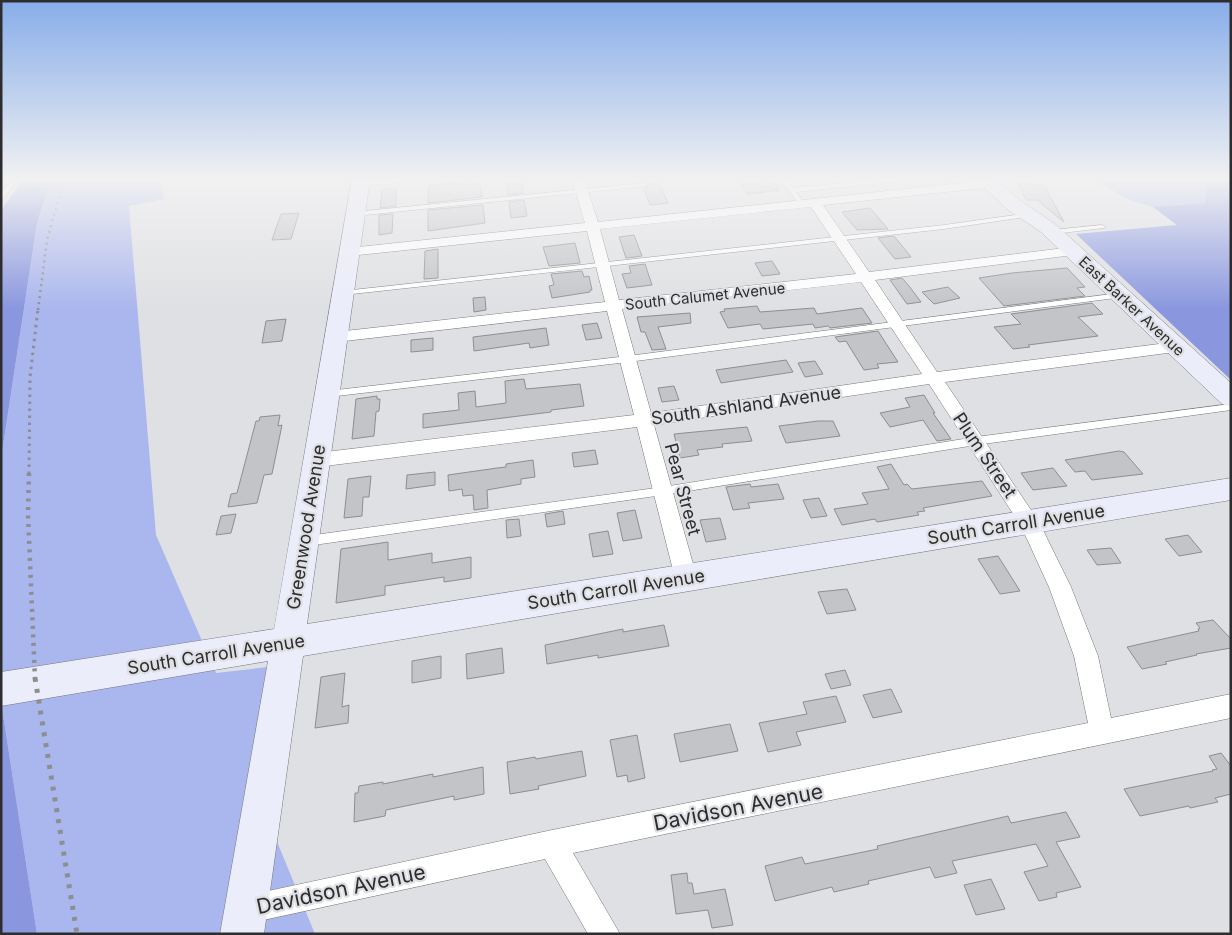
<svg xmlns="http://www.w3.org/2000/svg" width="1232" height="935" viewBox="0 0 1232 935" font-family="Inter,sans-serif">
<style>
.green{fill:#aab6ee}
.forest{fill:#8a97df}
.building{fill:#c3c4c8;stroke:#8d8e91}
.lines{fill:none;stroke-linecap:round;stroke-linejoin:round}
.lane-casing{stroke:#76777a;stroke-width:1}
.street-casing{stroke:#76777a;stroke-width:1}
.secondary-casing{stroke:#76777a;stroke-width:1}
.lane{fill:#fff;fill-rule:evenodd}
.street{fill:#fff;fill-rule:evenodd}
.secondary{fill:#ebedfb;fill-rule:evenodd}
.rail-far3{stroke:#8d8e90;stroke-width:2.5;stroke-dasharray:2 4;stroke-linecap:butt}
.rail-far2{stroke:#8d8e90;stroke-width:3;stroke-dasharray:2.5 4.5;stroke-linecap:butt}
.rail-far1{stroke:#8d8e90;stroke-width:4.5;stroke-dasharray:3 5.5;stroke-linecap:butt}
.rail{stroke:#8d8e90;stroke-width:5;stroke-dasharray:4 7;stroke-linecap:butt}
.labels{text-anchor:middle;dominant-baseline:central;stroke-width:4.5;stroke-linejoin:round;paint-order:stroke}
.far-street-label{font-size:15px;fill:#2d2d2f;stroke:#dfe0e3}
.street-label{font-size:18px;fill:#2d2d2f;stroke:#dfe0e3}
.near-street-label{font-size:21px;fill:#2d2d2f;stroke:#dfe0e3}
</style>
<rect width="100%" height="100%" fill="#dfe0e3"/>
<g class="green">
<polygon points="51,179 160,179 164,199 129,206 156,535 216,673 268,667 250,776 315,934 37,934 2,708 1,459 37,223"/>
<polygon points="1093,179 1207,179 1205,203 1153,207 1129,200"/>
</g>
<g class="forest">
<polygon points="24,179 51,179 37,223 1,459 1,210"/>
<polygon points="1207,179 1231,179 1231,380 1076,234 1177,225 1153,207 1205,203"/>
<polygon points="1,708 2,708 37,934 1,934"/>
</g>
<g class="building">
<polygon points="479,179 482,197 428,203 429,186"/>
<polygon points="506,179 521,179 523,193 508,195"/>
<polygon points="640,179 657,179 668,203 650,205 644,188 648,187 649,184 646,181 641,182"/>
<polygon points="738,179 772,179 780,190 748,194"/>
<polygon points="1018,183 1044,185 1064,222 1037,200 1026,200"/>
<polygon points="396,188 396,206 380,208 382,190"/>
<polygon points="524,200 527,216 511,218 509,202"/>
<polygon points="483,205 485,223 428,231 428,210"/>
<polygon points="870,208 888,229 857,230 842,212"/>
<polygon points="299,213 291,239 272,240 281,214"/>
<polygon points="393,214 392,233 379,235 379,215"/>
<polygon points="634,235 642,256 626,258 619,237"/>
<polygon points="894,236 911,257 895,259 878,238"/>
<polygon points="575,243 580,263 549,266 543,247"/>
<polygon points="438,249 438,278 424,279 425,251"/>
<polygon points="772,261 780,274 762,276 755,263"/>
<polygon points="645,264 652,285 627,288 622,274 631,273 629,266"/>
<polygon points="1067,268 1085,287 1077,288 1085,296 1004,306 979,278 1012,273"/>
<polygon points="582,271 584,277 589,276 592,290 590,290 590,292 552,298 549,286 554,285 551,274"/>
<polygon points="902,278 909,286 921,302 907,304 890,280"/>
<polygon points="948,287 960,298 934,304 922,292"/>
<polygon points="485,297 486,310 474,312 473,298"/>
<polygon points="1092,303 1103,314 1078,317 1098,336 1028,345 1030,347 1013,349 994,327 1021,324 1011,314"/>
<polygon points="757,306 760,312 814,308 817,314 862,308 872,323 830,328 828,326 815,328 813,324 763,329 760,324 728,328 720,312 725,311 724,309"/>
<polygon points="690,313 691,323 658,327 666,349 652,350 645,332 641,332 637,317"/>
<polygon points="286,319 282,341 262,343 266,321"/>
<polygon points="597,323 602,338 586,340 582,325"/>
<polygon points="546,328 549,345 530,348 529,343 474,351 473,337"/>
<polygon points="878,331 898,362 877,364 879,368 864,370 846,341 839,342 835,337"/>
<polygon points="433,338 433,350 411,352 411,340"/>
<polygon points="786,360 793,372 721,383 716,370"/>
<polygon points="815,361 823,374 805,377 798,363"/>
<polygon points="524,379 526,389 580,384 584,406 551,410 551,412 423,428 423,414 459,410 458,393 475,391 476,407 506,403 505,381"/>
<polygon points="674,386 679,400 662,402 658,388"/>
<polygon points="924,395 935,413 933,413 951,439 937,441 923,420 890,427 880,413 910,407 905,398"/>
<polygon points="377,396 377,399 380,399 379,411 376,412 374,436 352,439 356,399"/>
<polygon points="280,415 278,426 282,425 272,474 264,475 257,503 228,507 231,494 237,493 256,421 259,421 260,417"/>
<polygon points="818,421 833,421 840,436 786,443 779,426"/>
<polygon points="747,427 752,441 722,444 723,447 697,450 699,455 680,458 674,434"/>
<polygon points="595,450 598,464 574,467 572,453"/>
<polygon points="1119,451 1124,452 1143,474 1092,480 1085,471 1075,472 1065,460"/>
<polygon points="533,460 535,477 521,479 521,484 487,490 488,508 474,510 473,495 463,496 462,489 449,491 448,475 497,468 506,467 506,464"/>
<polygon points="891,464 904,485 907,484 912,489 982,481 992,496 923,508 925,511 917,512 919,515 877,522 875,519 842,525 834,509 868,504 862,493 889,489 877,467"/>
<polygon points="1053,468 1067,486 1033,490 1021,473"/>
<polygon points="435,472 435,485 406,489 407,475"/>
<polygon points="371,476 369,497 363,497 362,516 344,518 348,479"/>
<polygon points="750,484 751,487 778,484 784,499 748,503 750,508 733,510 726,487"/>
<polygon points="819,498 827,516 811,518 803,500"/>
<polygon points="635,510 642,538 623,541 617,513"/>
<polygon points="563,511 565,524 547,527 545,514"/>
<polygon points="236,514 231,533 216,535 221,516"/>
<polygon points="720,518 726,539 706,542 700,520"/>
<polygon points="519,519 521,536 507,538 506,520"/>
<polygon points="608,531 613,554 593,557 589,534"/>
<polygon points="1188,535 1202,552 1179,556 1165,539"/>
<polygon points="388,542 388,560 432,553 432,563 471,557 471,578 444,582 444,577 385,586 385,595 336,603 341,549"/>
<polygon points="1111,548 1121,563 1097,565 1087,550"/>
<polygon points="998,556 1020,591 1000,594 978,559"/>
<polygon points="847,589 856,610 827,614 818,592"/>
<polygon points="1213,620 1231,639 1231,648 1196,654 1197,655 1165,662 1167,664 1142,669 1127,647 1199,631 1198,629 1200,628 1196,623"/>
<polygon points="664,625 669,646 598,658 598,655 547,664 545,645 623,629 623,632"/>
<polygon points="502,648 504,673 467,679 466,654"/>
<polygon points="441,656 441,678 412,683 412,661"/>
<polygon points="845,670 851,685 831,689 825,674"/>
<polygon points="345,673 342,707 349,705 348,723 315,728 321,677"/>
<polygon points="891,689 902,712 873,718 863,695"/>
<polygon points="836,696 846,722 796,732 801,745 768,752 759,723 807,714 803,702"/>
<polygon points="730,724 738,751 680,762 674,734"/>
<polygon points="637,735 645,778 628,782 627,775 617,777 610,740"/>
<polygon points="582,751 586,776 538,786 539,789 510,794 507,762 535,757 536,759"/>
<polygon points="1221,753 1231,766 1231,794 1215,798 1218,802 1190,808 1189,806 1140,816 1124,789 1213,771 1212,770 1217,769 1209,756"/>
<polygon points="483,767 484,794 454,800 454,796 386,810 385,816 354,822 355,793 358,793 359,786 383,782 383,784 433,774 433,777"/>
<polygon points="1066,812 1080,837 1056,842 1081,887 1056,893 1057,897 1039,901 1024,872 1048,866 1036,844 952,861 957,873 935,878 930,867 868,881 869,884 834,892 832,887 775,901 765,866 802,857 805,864 878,849 877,846 1008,816 1011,823"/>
<polygon points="687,873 688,883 692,883 694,894 725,889 733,925 712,928 708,910 676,914 671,875"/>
<polygon points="991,879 1005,909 976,915 964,885"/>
</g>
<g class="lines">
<g class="lane-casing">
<g id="lane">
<polygon points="13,179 19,179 3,199 1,200 1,193"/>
<polygon points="780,179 786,179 793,188 886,179 904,179 901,181 796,192 804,203 801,205 799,204"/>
<polygon points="645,183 647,184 647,186 355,216 352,214 355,212"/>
<polygon points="1030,213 1032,214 1032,216 944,229 343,295 339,293 343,291 944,225"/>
<polygon points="1102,225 1106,227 1104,228 1053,234 1049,232 1053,230"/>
<polygon points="1120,293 1124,295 1123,297 628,362 328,397 323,394 328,391 628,356"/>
<polygon points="1231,404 1231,410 976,445 663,495 307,546 303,544 302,541 303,538 307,536 663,487 976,437"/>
</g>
</g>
<g class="street-casing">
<g id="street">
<polygon points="357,179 404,179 398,183 361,186 357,185 355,182"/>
<path d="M572 179H584L598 222 989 180 993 181 995 184 993 187 823 205 869 272 1073 247 1078 248 1080 251 1078 254 1073 255 875 280 937 372 1175 342 1181 343 1183 347 1181 351 1175 352 945 382 1039 522 1071 587 1098 656 1111 718 1231 694V718L573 853 620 934H588L545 859 245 924 235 920 231 910 235 900 245 896 552 830 1088 723 1074 656 1049 587 1021 526 929 384 654 425 697 578 694 585 686 587 678 585 675 578 637 427 317 467 310 465 308 460 310 455 317 453 634 415 607 311 336 342 330 341 328 337 330 333 336 332 605 302 587 231 349 256 342 252 349 248 585 223ZM811 207 856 274 619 300 600 229ZM861 282 922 374 651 413 622 309Z"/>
</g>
</g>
<g class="secondary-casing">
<g id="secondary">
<polygon points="352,179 370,179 307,624 1231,478 1231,500 303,656 264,934 220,934 268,661 1,706 1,672 274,629"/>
<polygon points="975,179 994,179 1021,201 1055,224 1231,383 1231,407 1222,404 1041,232 1007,209"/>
</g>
</g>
<use href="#lane" class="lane"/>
<use href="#street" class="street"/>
<use href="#secondary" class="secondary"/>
<polyline class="rail-far3" points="38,310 47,240 64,179"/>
<polyline class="rail-far2" points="29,474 30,377 38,309"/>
<polyline class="rail-far1" points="29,473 28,515 35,679"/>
<polyline class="rail" points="35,678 77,934"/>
</g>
<linearGradient id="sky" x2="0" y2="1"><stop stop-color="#87ade9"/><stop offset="0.58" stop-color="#f1f1f2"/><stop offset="1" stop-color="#f1f1f2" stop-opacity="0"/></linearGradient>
<rect width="1232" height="309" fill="url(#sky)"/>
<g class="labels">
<g class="far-street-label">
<text transform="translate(705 296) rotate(-6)">South Calumet Avenue</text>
<text transform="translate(1132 306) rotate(43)">East Barker Avenue</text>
</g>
<g class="street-label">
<text transform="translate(746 405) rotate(-8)">South Ashland Avenue</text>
<text transform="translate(985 455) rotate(56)">Plum Street</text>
<text transform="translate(683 489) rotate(75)">Pear Street</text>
<text transform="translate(1016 524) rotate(-9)">South Carroll Avenue</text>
<text transform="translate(306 527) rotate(-81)">Greenwood Avenue</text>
<text transform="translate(616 589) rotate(-9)">South Carroll Avenue</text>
<text transform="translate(216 654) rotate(-9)">South Carroll Avenue</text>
</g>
<g class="near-street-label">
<text transform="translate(738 807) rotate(-11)">Davidson Avenue</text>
<text transform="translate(341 889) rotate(-12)">Davidson Avenue</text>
</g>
</g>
<rect width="1232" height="935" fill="none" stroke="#2d2d2f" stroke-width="5"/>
</svg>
